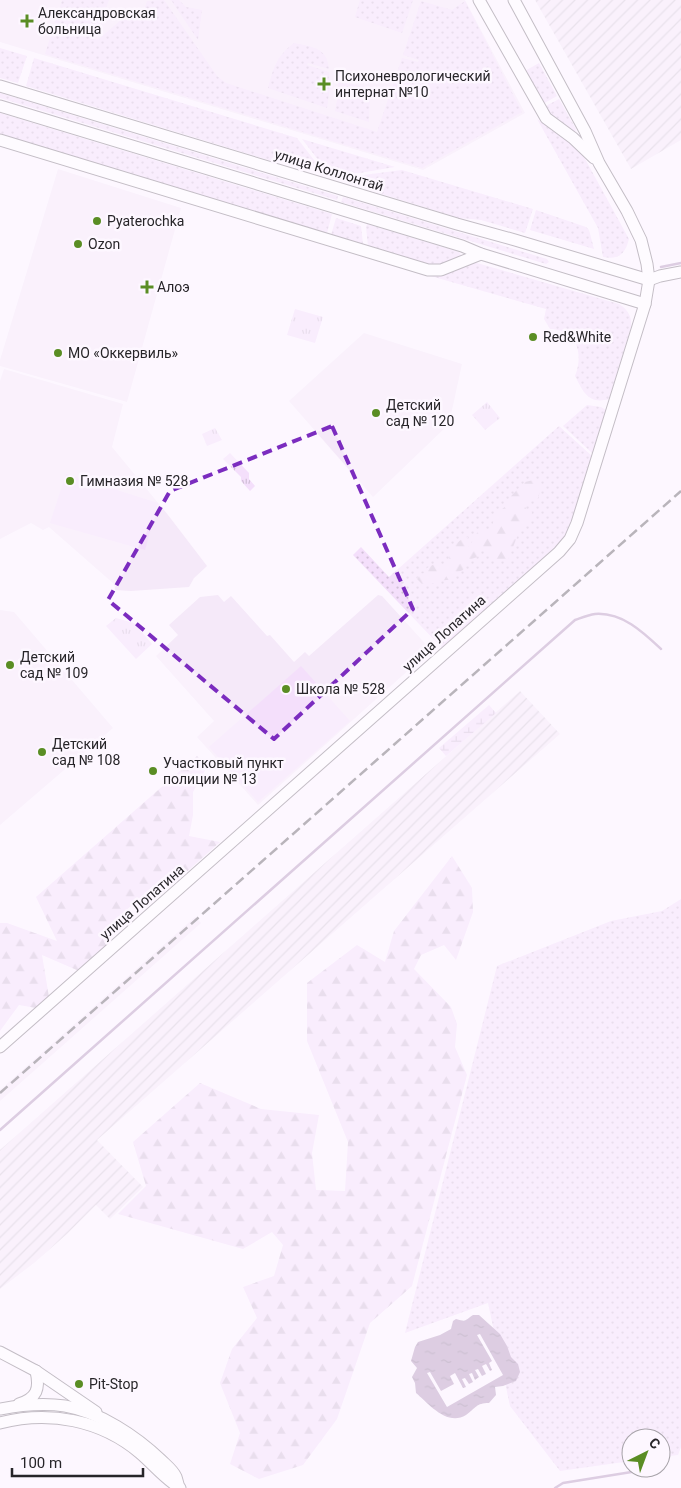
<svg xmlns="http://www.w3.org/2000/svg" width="681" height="1488" viewBox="0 0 681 1488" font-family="Roboto,sans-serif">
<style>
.built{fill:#f5e9f9}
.industrial{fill:url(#industrial-furrows)}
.grass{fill:url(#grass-dots)}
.forest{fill:url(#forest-firs)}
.wetland{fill:url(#wetland-marsh)}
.park{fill:url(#park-tufts)}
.pitch{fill:#f4dffb}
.water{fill:url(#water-ripples);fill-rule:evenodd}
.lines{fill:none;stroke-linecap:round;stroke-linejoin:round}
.stream{stroke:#b59abf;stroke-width:2.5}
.street-casing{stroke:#7e7780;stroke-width:13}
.street{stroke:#fff;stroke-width:11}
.rail{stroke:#666368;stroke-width:2.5;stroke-dasharray:10 5;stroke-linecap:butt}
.marked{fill:none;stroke:#7b2cbf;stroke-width:4;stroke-dasharray:10 6;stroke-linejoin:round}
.poi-dot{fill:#5a8d24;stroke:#fdf7ff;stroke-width:2}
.labels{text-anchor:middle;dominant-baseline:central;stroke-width:5;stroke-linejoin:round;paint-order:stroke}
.poi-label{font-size:14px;fill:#272529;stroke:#fdf7ff;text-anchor:start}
.street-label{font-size:14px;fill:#272529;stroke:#fdf7ff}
</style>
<defs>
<pattern id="industrial-furrows" width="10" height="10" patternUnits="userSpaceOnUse" patternTransform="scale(1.25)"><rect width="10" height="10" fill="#f5e9f9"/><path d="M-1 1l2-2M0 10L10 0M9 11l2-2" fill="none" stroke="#d2c8d5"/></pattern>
<pattern id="grass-dots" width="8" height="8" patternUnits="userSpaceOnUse" patternTransform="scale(1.25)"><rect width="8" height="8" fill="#f4dffb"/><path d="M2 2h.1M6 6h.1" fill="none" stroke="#d1bfd7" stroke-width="1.8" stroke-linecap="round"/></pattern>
<pattern id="forest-firs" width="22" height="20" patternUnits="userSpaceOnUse" patternTransform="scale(1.25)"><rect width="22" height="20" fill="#f4dffb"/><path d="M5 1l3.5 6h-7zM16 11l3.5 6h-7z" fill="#d1bfd7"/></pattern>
<pattern id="wetland-marsh" width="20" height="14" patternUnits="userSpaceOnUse" patternTransform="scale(1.25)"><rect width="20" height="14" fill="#f4dffb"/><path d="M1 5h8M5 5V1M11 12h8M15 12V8" fill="none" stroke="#d1bfd7"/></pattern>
<pattern id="park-tufts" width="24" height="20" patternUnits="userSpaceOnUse" patternTransform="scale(1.25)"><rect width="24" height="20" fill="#f4dffb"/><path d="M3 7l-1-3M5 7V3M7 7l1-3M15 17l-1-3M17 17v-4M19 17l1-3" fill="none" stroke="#d1bfd7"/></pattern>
<pattern id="water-ripples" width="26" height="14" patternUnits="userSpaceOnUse" patternTransform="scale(1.25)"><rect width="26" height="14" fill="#b59abf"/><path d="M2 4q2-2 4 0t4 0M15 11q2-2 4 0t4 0" fill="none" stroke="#937d9b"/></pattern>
</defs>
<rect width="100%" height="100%" fill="#fdf7ff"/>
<g class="built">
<polygon points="0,0 465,0 525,113 423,170 0,42"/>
<polygon points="58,169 181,208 127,402 0,366 0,360"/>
<polygon points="364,333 462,364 449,424 373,497 289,401"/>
<polygon points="4,369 123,404 112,447 168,515 207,566 194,578 189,587 131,591 115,590 114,584 49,527 43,530 31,523 0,539 0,381"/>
<polygon points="218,595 224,602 231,596 267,636 270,635 294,662 305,652 309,656 378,595 382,596 431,650 258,805 197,737 214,721 156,656 178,635 169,625 200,597"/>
<polygon points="0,610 14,612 113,728 0,825"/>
<polygon points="195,917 201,923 0,1101 0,1090"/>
</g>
<g class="industrial">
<polygon points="535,0 681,0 681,140 631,169"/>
<polygon points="520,691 560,734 97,1140 143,1187 110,1219 96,1205 67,1234 34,1263 0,1289 0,1150"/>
</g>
<g class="grass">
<polygon points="62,0 109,0 94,39 98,40 130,12 143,13 147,1 164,0 217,76 226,83 377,132 402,58 418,62 419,60 403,55 421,1 452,10 465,1 522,112 422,168 45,54"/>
<polygon points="171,0 179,0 186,7 202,10 198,40"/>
<polygon points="360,0 413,0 402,33 355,17"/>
<path d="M294 43C312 47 327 47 329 69L308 63 307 65 329 72 330 86 327 108 268 88C274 67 276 57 294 43Z"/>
<polygon points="0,48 27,56 18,83 0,78"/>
<polygon points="34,58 297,138 321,169 277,156 275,162 26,86"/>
<polygon points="539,63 557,96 541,105 523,72"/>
<polygon points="338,81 370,88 369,122 335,111 339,90"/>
<polygon points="0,93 338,196 337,200 0,98"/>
<polygon points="559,99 576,129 575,132 572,133 542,108"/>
<polygon points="0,113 332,214 327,233 0,134"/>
<path d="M537 119 571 143 584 157 629 239C625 254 619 260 603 257L598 228Z"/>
<polygon points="302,139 395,167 342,176 326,170"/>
<polygon points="402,170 533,209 525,233 481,220 459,218 372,191 373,188 354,182 356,176"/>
<polygon points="343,197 547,259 549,262 546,264 341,202"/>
<polygon points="536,210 586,227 589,230 594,249 530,230"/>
<polygon points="336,218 361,226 363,244 331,235"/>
<polygon points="367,224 459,252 461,255 461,256 440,265 429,264 368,246 366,227"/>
<path d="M473 263H477L619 304C628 310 632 316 631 327L609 399C588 405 583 391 575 376 584 353 577 330 550 329L544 319 546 309 427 275Z"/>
<polygon points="587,405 601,407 606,410 592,453 563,426"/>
<polygon points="559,426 592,456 570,529 563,539 550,552 442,648 353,555 361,547 389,577"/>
<polygon points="681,899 681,1447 678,1455 661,1457 661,1438 631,1438 631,1461 560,1471 510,1406 488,1303 405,1333 497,966 611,921 662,911"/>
</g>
<g class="forest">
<path d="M538 479 542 485 537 501 529 499 524 505 527 510 532 512 527 525 520 529 508 560 497 559 488 551H481L477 557 469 560 463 570 455 573 449 580C439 579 434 585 423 585L417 579 419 574 425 573 427 568 436 563 448 566 451 548 463 538 468 537 466 544 469 547 481 526 485 525V530H491L495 515 507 505 511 496 525 482Z"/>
<polygon points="197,756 207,767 193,792 193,815 189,836 220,842 162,894 153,886 122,914 109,944 79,971 42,955 49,997 36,1008 19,1005 0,1031 0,923 7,923 57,941 36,897"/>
<polygon points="452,856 472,888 473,912 456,960 444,945 421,955 414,969 451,1007 457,1024 455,1047 467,1075 412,1286 370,1323 337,1419 303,1465 259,1479 230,1464 240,1433 220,1383 232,1349 257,1318 243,1287 274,1276 283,1245 272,1232 243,1249 118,1214 146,1186 133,1142 200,1083 261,1109 319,1115 312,1153 316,1190 345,1191 348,1142 307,1041 307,983 357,945 385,962 394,931"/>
</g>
<polygon class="wetland" points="489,705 496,713 446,756 439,748"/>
<g class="park">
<polygon points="295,309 323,317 315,343 287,335"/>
<polygon points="487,402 500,418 485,430 472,415"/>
<polygon points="215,428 222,440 207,446 202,434"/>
<polygon points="230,453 249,473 249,479 255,486 250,491 241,481 241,477 223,459"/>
<polygon points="116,618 134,623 152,644 136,659 106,626"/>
</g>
<g class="pitch">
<polygon points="66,474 158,503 145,550 50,523"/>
<polygon points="301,666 350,721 258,802 209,747"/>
</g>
<path class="water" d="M473 1315H479L500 1334 507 1346 511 1357 518 1364 520 1372 516 1381 503 1386 495 1387 496 1395 489 1403C476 1403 476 1408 466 1415 447 1427 428 1403 416 1393L415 1383 412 1377 417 1368 411 1361 415 1347 418 1342 440 1335 451 1329 453 1321 456 1319C467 1322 464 1321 473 1315ZM480 1334 503 1375 447 1407 427 1373 430 1372 441 1391 454 1384 450 1376 455 1373 463 1388 466 1387 462 1379 465 1378 469 1384 473 1382 469 1374 472 1373 475 1380 479 1377 475 1370 478 1369 482 1376 486 1374 482 1366 486 1364 490 1371 492 1370 489 1363 492 1361 477 1335Z"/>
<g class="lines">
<g class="stream">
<polyline points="661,267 681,263"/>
<path d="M0 1130 575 620C581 618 588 615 595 614 622 612 643 632 661 649"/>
<polyline points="555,1488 563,1483 644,1470"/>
</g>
<g class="street-casing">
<g id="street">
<polyline points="479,0 546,118 573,138 594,158"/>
<polyline points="0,86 457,224 515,240 649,280"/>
<polyline points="0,106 462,246 481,254 645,304"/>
<polyline points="0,140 428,270 441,270 481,254"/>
<polyline points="649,280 660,276 681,272"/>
<polyline points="0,1047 559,552 570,539 577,523 645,304 649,280 647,264 641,240 627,211 599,163 585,131 514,0"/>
<polyline points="0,1352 36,1371 96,1412"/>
<path d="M19 1404C37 1398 40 1389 36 1371"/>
<path d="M0 1409C21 1405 44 1403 65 1406 100 1412 136 1436 161 1460 166 1465 173 1470 176 1477 177 1480 178 1484 179 1488"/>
<path d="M0 1423C49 1410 101 1420 140 1453 154 1465 164 1478 180 1488"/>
</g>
</g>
<use href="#street" class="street"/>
<polyline class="rail" points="0,1093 681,491"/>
</g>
<path d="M0 0H681V1488H0ZM332 426 413 609 274 739 108 600 170 491Z" fill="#fdf7ff" fill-opacity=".55" fill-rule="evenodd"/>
<path class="marked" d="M332 426 413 609 274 739 108 600 170 491Z"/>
<g class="poi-dot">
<path d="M24.5 13.5h5v5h5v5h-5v5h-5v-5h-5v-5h5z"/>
<path d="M321.5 76.5h5v5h5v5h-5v5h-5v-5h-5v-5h5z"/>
<circle cx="97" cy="221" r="5"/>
<circle cx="78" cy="244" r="5"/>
<path d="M144.5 279.5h5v5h5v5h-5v5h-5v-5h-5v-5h5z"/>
<circle cx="533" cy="337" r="5"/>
<circle cx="58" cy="353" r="5"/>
<circle cx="376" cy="413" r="5"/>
<circle cx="70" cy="481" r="5"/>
<circle cx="10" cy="665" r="5"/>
<circle cx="286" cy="689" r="5"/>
<circle cx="42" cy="752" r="5"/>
<circle cx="153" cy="771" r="5"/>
<circle cx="79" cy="1384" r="5"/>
</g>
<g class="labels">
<g class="poi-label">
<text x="38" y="13">Александровская<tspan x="38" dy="16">больница</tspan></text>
<text x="335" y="76">Психоневрологический<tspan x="335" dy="16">интернат №10</tspan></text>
<text x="107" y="221">Pyaterochka</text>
<text x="88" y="244">Ozon</text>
<text x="157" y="287">Алоэ</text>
<text x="543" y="337">Red&amp;White</text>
<text x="68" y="353">МО «Оккервиль»</text>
<text x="386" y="405">Детский<tspan x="386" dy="16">сад № 120</tspan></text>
<text x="80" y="481">Гимназия № 528</text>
<text x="20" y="657">Детский<tspan x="20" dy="16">сад № 109</tspan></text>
<text x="296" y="689">Школа № 528</text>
<text x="52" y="744">Детский<tspan x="52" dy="16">сад № 108</tspan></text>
<text x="163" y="763">Участковый пункт<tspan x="163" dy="16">полиции № 13</tspan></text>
<text x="89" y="1384">Pit-Stop</text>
</g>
<g class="street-label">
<text transform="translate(329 170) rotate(17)">улица Коллонтай</text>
<text transform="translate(444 633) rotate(-42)">улица Лопатина</text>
<text transform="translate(142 902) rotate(-41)">улица Лопатина</text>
</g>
</g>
<g transform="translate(646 1453) rotate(42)"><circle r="24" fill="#fdf7ff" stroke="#a7a3a9"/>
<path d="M0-4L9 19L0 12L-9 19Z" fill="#5a8d24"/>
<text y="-8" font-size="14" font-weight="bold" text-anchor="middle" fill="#272529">С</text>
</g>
<path d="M12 1468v8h131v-8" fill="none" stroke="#272529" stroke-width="2.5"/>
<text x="20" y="1468" font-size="15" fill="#272529" stroke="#fdf7ff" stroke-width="4" paint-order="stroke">100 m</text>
</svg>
